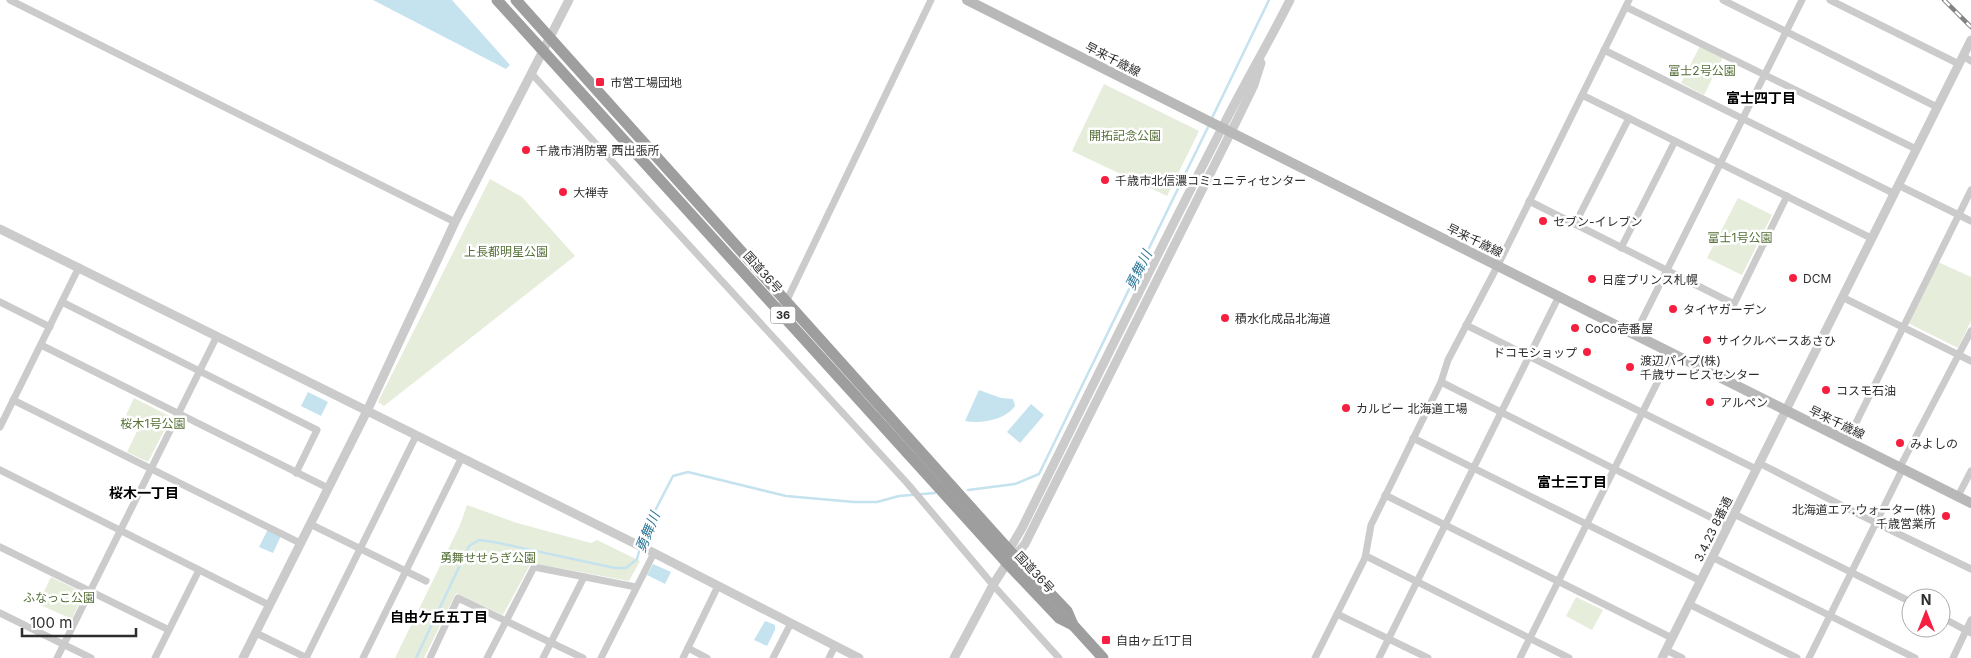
<svg xmlns="http://www.w3.org/2000/svg" width="1971" height="658" viewBox="0 0 1971 658" font-family="Inter,'Noto Sans JP',sans-serif">
<style>
.green{fill:#e6eddb}
.water{fill:#c5e2ef}
.lines{fill:none;stroke-linecap:round;stroke-linejoin:round}
.stream{stroke:#c5e2ef;stroke-width:2.5}
.minor{stroke:#cbcbcb;stroke-width:7}
.tertiary{stroke:#cbcbcb;stroke-width:9}
.secondary{stroke:#b8b8b8;stroke-width:10}
.trunk{stroke:#9e9e9e;stroke-width:11}
.rail-casing{stroke:#838383;stroke-width:4.5}
.rail{stroke:#fff;stroke-width:2.5;stroke-dasharray:8;stroke-linecap:butt}
.poi-dot{fill:#f61f40;stroke:#fff;stroke-width:2}
.labels{text-anchor:middle;dominant-baseline:central;stroke-width:5;stroke-linejoin:round;paint-order:stroke}
.shield{fill:#fff;stroke:#6d6d6d;stroke-width:1}
.shield-label{font-size:11px;font-weight:bold;fill:#2e2e2e}
.street-label{font-size:12px;fill:#2e2e2e;stroke:#fff}
.park-label{font-size:12px;fill:#556f37;stroke:#fff}
.poi-label{font-size:12px;fill:#2e2e2e;stroke:#fff;text-anchor:start}
.neighbourhood-label{font-size:14px;font-weight:bold;fill:#000;stroke:#fff}
.water-label{font-size:14px;font-style:italic;fill:#347a99;stroke:#fff}
</style>
<rect width="100%" height="100%" fill="#fff"/>
<g class="green">
<polygon points="1700,46 1723,57 1704,95 1681,83"/>
<polygon points="1104,84 1199,131 1167,196 1072,151"/>
<polygon points="490,179 522,197 575,256 384,406 378,402"/>
<polygon points="1738,198 1772,215 1742,275 1707,258"/>
<polygon points="1938,262 1971,277 1971,321 1958,348 1908,323"/>
<polygon points="134,398 171,417 148,462 127,452 141,423 126,415"/>
<polygon points="467,505 517,523 591,543 597,540 640,561 629,581 531,563 503,615 456,593 424,658 395,658 460,525"/>
<polygon points="51,577 84,593 72,619 38,604"/>
<polygon points="1576,597 1603,610 1592,630 1566,616"/>
</g>
<g class="water">
<polygon points="373,0 452,0 510,65 506,69"/>
<path d="M979 390 1001 398 1013 399 1015 406C1005 420 981 424 965 421Z"/>
<polygon points="308,392 328,402 321,416 301,406"/>
<polygon points="1031,404 1044,415 1020,443 1007,432"/>
<polygon points="268,529 281,536 273,553 259,547"/>
<polygon points="653,564 671,572 665,584 647,575"/>
<polygon points="765,621 775,625 775,630 767,646 754,640"/>
</g>
<g class="lines">
<g class="stream">
<polyline points="1212,118 1269,0"/>
<polyline points="968,490 1015,484 1039,474 1210,123"/>
<polyline points="416,658 469,546 479,540 494,542 615,568 626,568 637,559 645,530 673,476 688,472 786,496 854,502 877,502 899,496 935,493"/>
</g>
<g class="minor">
<polyline points="10,0 455,222"/>
<polyline points="1723,0 1937,107"/>
<polyline points="1830,0 1959,64"/>
<polyline points="1626,7 1916,149"/>
<polyline points="1604,50 1893,193"/>
<polyline points="1963,56 1971,61"/>
<polyline points="532,74 907,483 993,585 1059,658"/>
<polyline points="1582,95 1871,238"/>
<polyline points="1898,185 1971,221"/>
<polyline points="1529,201 1734,304 1787,196"/>
<polyline points="1575,224 1629,118"/>
<polyline points="1621,248 1675,141"/>
<polyline points="1842,297 1971,361"/>
<polyline points="0,302 50,327"/>
<polyline points="62,302 317,430 296,473"/>
<polyline points="777,308 786,302 931,0"/>
<polyline points="1466,325 1756,469"/>
<polyline points="1635,334 1802,0"/>
<polyline points="41,345 328,488"/>
<polyline points="1441,382 1728,526"/>
<polyline points="13,400 300,543"/>
<polyline points="0,427 79,267"/>
<polyline points="1413,438 1701,581"/>
<polyline points="1847,441 1971,190"/>
<polyline points="1759,463 1876,523 1971,569"/>
<polyline points="1900,467 1971,331"/>
<polyline points="0,470 269,605"/>
<polyline points="1385,495 1672,638"/>
<polyline points="1958,496 1971,471"/>
<polyline points="1734,514 1911,602"/>
<polyline points="310,524 426,581"/>
<polyline points="0,547 169,630"/>
<polyline points="1366,556 1569,658"/>
<polyline points="1712,557 1915,658"/>
<polyline points="1689,604 1797,658"/>
<polyline points="0,613 91,658"/>
<polyline points="1337,614 1428,658"/>
<polyline points="1941,617 1971,633"/>
<polyline points="256,633 307,658"/>
<polyline points="688,648 707,658"/>
<polyline points="1666,650 1682,658"/>
<polyline points="57,658 217,336"/>
<polyline points="155,658 199,570"/>
<polyline points="306,658 416,436"/>
<polyline points="363,658 461,459"/>
<polyline points="430,658 458,598 583,658"/>
<polyline points="487,658 534,567 636,587"/>
<polyline points="543,658 584,577"/>
<polyline points="601,658 654,553"/>
<polyline points="683,658 718,586"/>
<polyline points="773,658 791,623"/>
<polyline points="829,658 835,646"/>
<polyline points="1315,658 1365,558 1371,525 1441,382 1448,360 1498,265 1629,0"/>
<polyline points="1379,658 1559,296"/>
<polyline points="1520,658 1672,353"/>
<polyline points="1809,658 1903,468"/>
<polyline points="1953,658 1971,620"/>
</g>
<g class="tertiary">
<polyline points="0,229 654,553 859,658"/>
<polyline points="1012,559 1025,544 1237,120 1254,85 1261,63"/>
<polyline points="243,658 367,411 455,222 569,0"/>
<path d="M954 658 993 585 1007 563 1009 550 1022 528C1088 395 1153 262 1221 130 1243 86 1268 44 1290 0"/>
<polyline points="1662,658 1971,40"/>
</g>
<polyline class="secondary" points="967,0 1971,503"/>
<g class="trunk">
<polyline points="497,0 1007,563 1059,618 1073,625"/>
<polyline points="516,0 1009,550 1067,611 1073,625 1103,658"/>
</g>
<g class="rail-casing">
<polyline id="rail" points="1944,0 1971,27"/>
</g>
<use href="#rail" class="rail"/>
</g>
<g class="poi-dot">
<rect x="595" y="77" width="10" height="10" rx="2.5"/>
<circle cx="526" cy="150" r="5"/>
<circle cx="1105" cy="180" r="5"/>
<circle cx="563" cy="192" r="5"/>
<circle cx="1543" cy="221" r="5"/>
<circle cx="1793" cy="278" r="5"/>
<circle cx="1592" cy="279" r="5"/>
<circle cx="1673" cy="309" r="5"/>
<circle cx="1225" cy="318" r="5"/>
<circle cx="1575" cy="328" r="5"/>
<circle cx="1707" cy="340" r="5"/>
<circle cx="1587" cy="352" r="5"/>
<circle cx="1630" cy="367" r="5"/>
<circle cx="1826" cy="390" r="5"/>
<circle cx="1710" cy="402" r="5"/>
<circle cx="1346" cy="408" r="5"/>
<circle cx="1900" cy="443" r="5"/>
<circle cx="1946" cy="516" r="5"/>
<rect x="1101" y="635" width="10" height="10" rx="2.5"/>
</g>
<g class="labels">
<rect class="shield" x="770.5" y="306.5" width="25" height="17" rx="4"/>
<g class="shield-label">
<text x="783" y="315">36</text>
</g>
<g class="street-label">
<text transform="translate(1113 59) rotate(27)">早来千歳線</text>
<text transform="translate(1475 240) rotate(26)">早来千歳線</text>
<text transform="translate(763 272) rotate(48)">国道36号</text>
<text transform="translate(1837 422) rotate(26)">早来千歳線</text>
<text transform="translate(1713 529) rotate(-64)">3.4.23 8番通</text>
<text transform="translate(1035 572) rotate(47)">国道36号</text>
</g>
<g class="park-label">
<text x="1702" y="70">富士2号公園</text>
<text x="1125" y="135">開拓記念公園</text>
<text x="1740" y="237">富士1号公園</text>
<text x="506" y="251">上長都明星公園</text>
<text x="153" y="423">桜木1号公園</text>
<text x="488" y="557">勇舞せせらぎ公園</text>
<text x="59" y="597">ふなっこ公園</text>
</g>
<g class="poi-label">
<text x="610" y="82">市営工場団地</text>
<text x="536" y="150">千歳市消防署 西出張所</text>
<text x="1115" y="180">千歳市北信濃コミュニティセンター</text>
<text x="573" y="192">大禅寺</text>
<text x="1553" y="221">セブン-イレブン</text>
<text x="1803" y="278">DCM</text>
<text x="1602" y="279">日産プリンス札幌</text>
<text x="1683" y="309">タイヤガーデン</text>
<text x="1235" y="318">積水化成品北海道</text>
<text x="1585" y="328">CoCo壱番屋</text>
<text x="1717" y="340">サイクルベースあさひ</text>
<text x="1577" y="352" text-anchor="end">ドコモショップ</text>
<text x="1640" y="360">渡辺パイプ(株)<tspan x="1640" dy="14">千歳サービスセンター</tspan></text>
<text x="1836" y="390">コスモ石油</text>
<text x="1720" y="402">アルペン</text>
<text x="1356" y="408">カルビー 北海道工場</text>
<text x="1910" y="443">みよしの</text>
<text x="1936" y="509" text-anchor="end">北海道エア.ウォーター(株)<tspan x="1936" dy="14">千歳営業所</tspan></text>
<text x="1116" y="640">自由ヶ丘1丁目</text>
</g>
<g class="neighbourhood-label">
<text x="1761" y="97">富士四丁目</text>
<text x="1572" y="481">富士三丁目</text>
<text x="144" y="492">桜木一丁目</text>
<text x="439" y="616">自由ケ丘五丁目</text>
</g>
<g class="water-label">
<text transform="translate(1138 270) rotate(-64)">勇舞川</text>
<text transform="translate(647 532) rotate(-68)">勇舞川</text>
</g>
</g>
<g transform="translate(1926 613)"><circle r="24" fill="#ffffff" stroke="#ababab"/>
<path d="M0-4L9 19L0 12L-9 19Z" fill="#f61f40"/>
<text y="-8" font-size="14" font-weight="bold" text-anchor="middle" fill="#2e2e2e">N</text>
</g>
<path d="M22 628v8h114v-8" fill="none" stroke="#2e2e2e" stroke-width="2.5"/>
<text x="30" y="628" font-size="15" fill="#2e2e2e" stroke="#ffffff" stroke-width="4" paint-order="stroke">100 m</text>
</svg>
